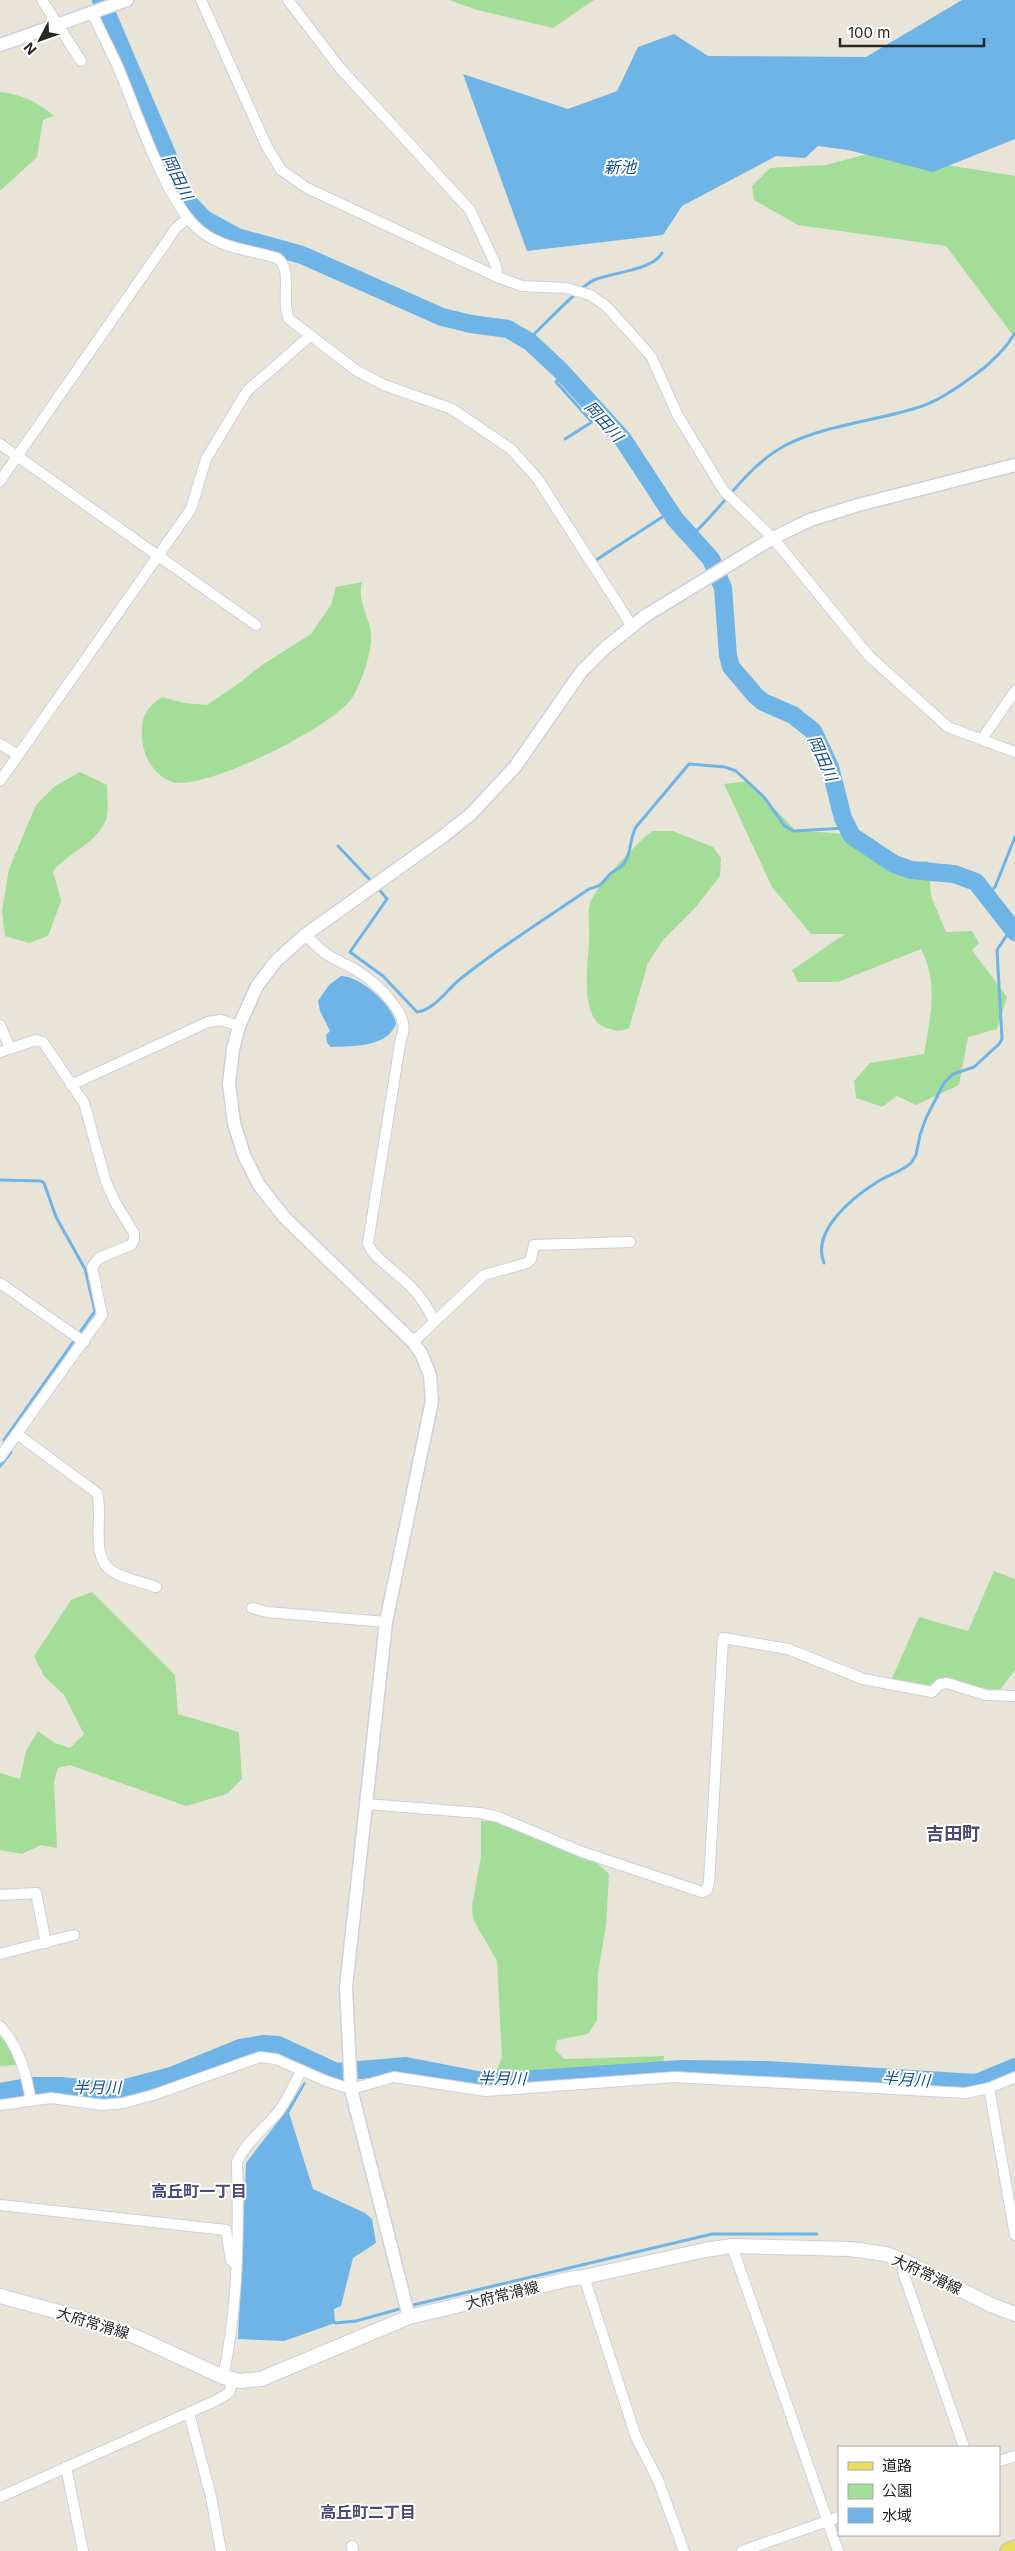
<svg xmlns="http://www.w3.org/2000/svg" width="1015" height="2551" viewBox="0 0 1015 2551" font-family="Inter,'Noto Sans JP',sans-serif">
<style>
.green{fill:#a4dd97}
.water{fill:#6fb4e7}
.lines{fill:none;stroke-linecap:round;stroke-linejoin:round}
.stream{stroke:#6fb4e7;stroke-width:3}
.river{stroke:#6fb4e7;stroke-width:18}
.minor-casing{stroke:#cecfdf;stroke-width:12}
.tertiary-casing{stroke:#cecfdf;stroke-width:15}
.secondary-casing{stroke:#cecfdf;stroke-width:16}
.primary-casing{stroke:#c7c7c7;stroke-width:18}
.minor{stroke:#fff;stroke-width:10}
.tertiary{stroke:#fff;stroke-width:12}
.secondary{stroke:#fff;stroke-width:14}
.primary{stroke:#e8de5e;stroke-width:15}
.labels{text-anchor:middle;dominant-baseline:central;stroke-width:4;stroke-linejoin:round;paint-order:stroke}
.street-label{font-size:15px;fill:#272727;stroke:#fff}
.water-label{font-size:16px;font-style:italic;fill:#14508e;stroke:#fff}
.neighbourhood-label{font-size:16px;font-weight:bold;fill:#4a4b74;stroke:#fff}
.quarter-label{font-size:18px;font-weight:bold;fill:#4a4b74;stroke:#fff}
</style>
<rect width="100%" height="100%" fill="#e9e4d8"/>
<g class="green">
<polygon points="449,0 594,0 553,28 477,10"/>
<path d="M0 92C21 94 38 102 54 116L43 120 37 157 0 191Z"/>
<polygon points="871,153 1015,176 1015,338 946,246 798,225 754,200 752,186 770,168 826,165"/>
<path d="M362 582C357 603 369 614 371 634 372 654 363 677 354 695 338 725 205 791 173 782 154 777 143 755 142 738 141 717 145 709 162 697L184 703 207 705 238 684 262 665 311 634 331 605 336 587Z"/>
<path d="M80 772 107 785C107 795 109 812 106 820 95 845 69 852 53 871L61 901 48 936 29 943 5 936 2 911 9 869 36 805 55 786Z"/>
<path d="M748 781 795 830 843 834 882 864 928 861 931 896 946 932 972 931 979 943 972 950 1007 997 997 1029 968 1037 959 1085 916 1105 897 1096 882 1107 856 1098 854 1081 870 1063 924 1054C930 1017 939 984 921 949L838 982H798L792 970 845 934H811L772 887 724 784Z"/>
<path d="M652 831H673L713 847 721 858 720 876 695 908 663 940 648 963 629 1028C620 1032 616 1031 607 1028 579 1021 588 964 589 941 590 930 587 913 590 903 597 884 636 844 652 831Z"/>
<polygon points="994,1571 1015,1579 1015,1670 999,1691 984,1692 946,1678 922,1688 891,1681 919,1617 968,1631"/>
<polygon points="92,1592 175,1675 178,1714 239,1732 242,1779 227,1794 186,1806 70,1765 58,1768 54,1782 57,1848 41,1845 22,1854 0,1850 0,1773 20,1779 26,1751 38,1731 55,1743 70,1748 84,1734 64,1695 44,1676 34,1656 71,1600"/>
<polygon points="481,1821 495,1821 595,1861 609,1874 606,1926 598,1973 597,2020 588,2034 557,2040 555,2050 565,2059 664,2056 663,2065 493,2079 502,2057 497,1961 473,1919 472,1906 481,1856"/>
<polygon points="0,2033 9,2044 17,2065 0,2066"/>
</g>
<g class="water">
<polygon points="962,0 1015,0 1015,139 933,172 848,150 818,146 805,158 776,156 682,206 663,235 527,251 463,74 568,109 617,91 638,47 674,34 708,56 866,57"/>
<path d="M341 976C360 976 393 1005 396 1024 386 1048 353 1046 331 1047L327 1043 326 1035 330 1031 320 1011 318 1001 329 985Z"/>
<polygon points="304,2082 306,2083 289,2113 313,2189 365,2213 372,2219 376,2243 353,2258 341,2306 334,2309 335,2323 284,2341 238,2339 246,2163 286,2111"/>
</g>
<g class="lines">
<g class="stream">
<path d="M528 340C542 327 580 286 594 280 612 272 652 271 662 253"/>
<polyline points="564,375 556,382 592,422 565,439"/>
<path d="M690 537C723 508 746 466 786 445 823 426 873 421 913 409 936 403 957 388 976 374 992 362 1005 350 1015 333"/>
<polyline points="596,560 670,512"/>
<polyline points="338,846 372,882"/>
<path d="M378 888 387 899 350 952 383 976 417 1012C434 1010 447 990 459 980 500 947 545 919 589 889 603 885 601 884 610 874 614 870 620 869 623 865 632 854 629 839 636 827L689 764 725 767 736 771 764 797 784 825 793 831 847 828"/>
<polyline points="987,895 995,887 1015,837"/>
<polyline points="0,1180 41,1181 44,1183 56,1217 85,1269 95,1311 4,1440 11,1452 0,1466"/>
<path d="M824 1263C811 1231 852 1198 877 1182 888 1175 901 1172 911 1163L916 1155 920 1135 926 1118 944 1083 953 1074 974 1067 999 1044 1002 1039 997 950 1011 929"/>
<polyline points="409,2306 712,2234 817,2234"/>
<polyline points="333,2320 335,2323 356,2321 403,2308"/>
</g>
<g class="river">
<polyline points="101,0 182,189 189,203 204,219 237,237 302,255 442,317 471,324 508,329 530,342 560,370 622,438 675,519 711,559 723,588 728,656 731,667 755,695 763,702 793,715 813,731 830,767 843,818 852,836 894,864 911,870 954,874 976,882 1015,932"/>
<polyline points="0,2092 33,2086 60,2086 105,2090 122,2089 171,2076 240,2048 264,2044 278,2045 336,2072 406,2066 488,2082 681,2069 767,2070 976,2083 1015,2067"/>
</g>
<g class="minor-casing">
<g id="minor">
<polyline points="42,0 81,61"/>
<polyline points="201,0 267,147 281,170 307,188 495,276 522,286 566,288 590,295 606,306 651,356 678,416 724,491 773,538 869,656 948,727 1015,752"/>
<polyline points="288,0 340,68 470,210 494,261 497,270 495,276"/>
<path d="M92 12C100 31 110 49 118 67 136 109 167 207 202 232 224 249 251 250 277 258 294 269 280 301 289 319L357 371 384 385 452 409 511 449 537 478 632 626"/>
<polyline points="0,444 256,625"/>
<polyline points="0,481 176,228 187,219"/>
<polyline points="982,739 1015,691"/>
<polyline points="0,744 18,755"/>
<polyline points="0,781 191,509 206,459 247,391 310,336"/>
<path d="M305 935C312 941 318 948 325 953 335 960 346 964 356 970 374 981 414 1016 401 1038L368 1243C370 1256 402 1276 412 1288 422 1298 428 1308 434 1321"/>
<polyline points="0,1025 10,1048"/>
<polyline points="0,1052 36,1040 43,1042 84,1103 106,1182 115,1202 134,1233 134,1240 131,1245 99,1258 92,1267 102,1315 0,1457"/>
<polyline points="71,1085 208,1022 221,1020 239,1026"/>
<polyline points="0,1283 84,1342"/>
<polyline points="413,1342 484,1275 527,1263 531,1259 534,1245 630,1242"/>
<path d="M17 1434 97 1493C104 1516 89 1556 112 1571 124 1579 142 1582 156 1587"/>
<polyline points="252,1608 267,1612 386,1622"/>
<polyline points="366,1804 480,1813 498,1817 582,1852 702,1892 707,1890 709,1882 723,1638 788,1649 863,1679 932,1692 940,1684 947,1683 986,1695 1015,1696"/>
<polyline points="0,1895 36,1893 46,1943"/>
<polyline points="0,1954 74,1935"/>
<path d="M0 2026C19 2047 26 2073 31 2101"/>
<polyline points="989,2088 1015,2235"/>
<polyline points="0,2105 51,2098 103,2105 123,2103 153,2095 260,2057 276,2059 326,2081 351,2089 394,2077 486,2091 675,2077 965,2093 989,2088 1015,2077"/>
<polyline points="0,2205 226,2230 231,2260 235,2264"/>
<polyline points="732,2246 838,2551"/>
<polyline points="904,2261 903,2272 964,2447"/>
<polyline points="584,2277 636,2437 658,2480 684,2551"/>
<path d="M223 2377C238 2308 239 2234 237 2162 246 2141 265 2129 279 2111 288 2099 294 2085 301 2071"/>
<polyline points="189,2413 211,2497 221,2551"/>
<polyline points="999,2461 1015,2456"/>
<polyline points="66,2467 83,2551"/>
<polyline points="0,2497 215,2401 229,2393 233,2380"/>
<polyline points="352,2546 353,2551"/>
<polyline points="742,2551 839,2517"/>
</g>
</g>
<g class="tertiary-casing">
<g id="tertiary">
<polyline points="0,45 127,0"/>
<polyline points="409,2317 351,2089 346,1987 386,1622 432,1401 430,1375 421,1353 413,1342 284,1217 259,1185 244,1155 234,1123 229,1084 233,1049 239,1026 257,986 276,961 305,935 442,837 471,814 515,767 581,672 605,648 645,616 773,538 810,520 858,505 1015,465"/>
</g>
</g>
<g class="secondary-casing">
<polyline id="secondary" points="0,2296 88,2320 134,2336 223,2377 240,2381 261,2379 409,2317 569,2279 584,2277 705,2250 732,2246 850,2249 886,2254 904,2261 991,2305 1015,2314"/>
</g>
<g class="primary-casing">
<polyline id="primary" points="1008,2551 1015,2548"/>
</g>
<use href="#minor" class="minor"/>
<use href="#tertiary" class="tertiary"/>
<use href="#secondary" class="secondary"/>
<use href="#primary" class="primary"/>
</g>
<g class="labels">
<g class="street-label">
<text transform="translate(927 2274) rotate(25)">大府常滑線</text>
<text transform="translate(502 2295) rotate(-14)">大府常滑線</text>
<text transform="translate(93 2323) rotate(17)">大府常滑線</text>
</g>
<g class="water-label">
<text x="620" y="167">新池</text>
<text transform="translate(178 177) rotate(64)">岡田川</text>
<text transform="translate(604 421) rotate(48)">岡田川</text>
<text transform="translate(823 758) rotate(66)">岡田川</text>
<text transform="translate(502 2078) rotate(1)">半月川</text>
<text transform="translate(906 2079) rotate(4)">半月川</text>
<text x="97" y="2087">半月川</text>
</g>
<g class="neighbourhood-label">
<text x="199" y="2191">高丘町一丁目</text>
<text x="368" y="2512">高丘町二丁目</text>
</g>
<g class="quarter-label">
<text x="953" y="1833">吉田町</text>
</g>
</g>
<rect x="838" y="2446" width="162" height="90" fill="#ffffff" stroke="#a9a9a9"/>
<rect x="848" y="2462" width="25" height="8" fill="#e8de5e" stroke="#a9a9a9"/>
<text x="882" y="2471" font-size="15" fill="#272727">道路</text>
<rect x="848" y="2484" width="25" height="15" fill="#a4dd97" stroke="#a9a9a9"/>
<text x="882" y="2496" font-size="15" fill="#272727">公園</text>
<rect x="848" y="2508" width="25" height="15" fill="#6fb4e7" stroke="#a9a9a9"/>
<text x="882" y="2521" font-size="15" fill="#272727">水域</text>
<g transform="translate(40 40) rotate(229)" stroke="#ffffff" stroke-width="4" paint-order="stroke">
<path d="M0-4L9 19L0 12L-9 19Z" fill="#272727"/>
<text y="-8" font-size="14" font-weight="bold" text-anchor="middle" fill="#272727">N</text>
</g>
<path d="M840 38v8h144v-8" fill="none" stroke="#272727" stroke-width="2.5"/>
<text x="848" y="38" font-size="15" fill="#272727" stroke="#ffffff" stroke-width="4" paint-order="stroke">100 m</text>
</svg>
